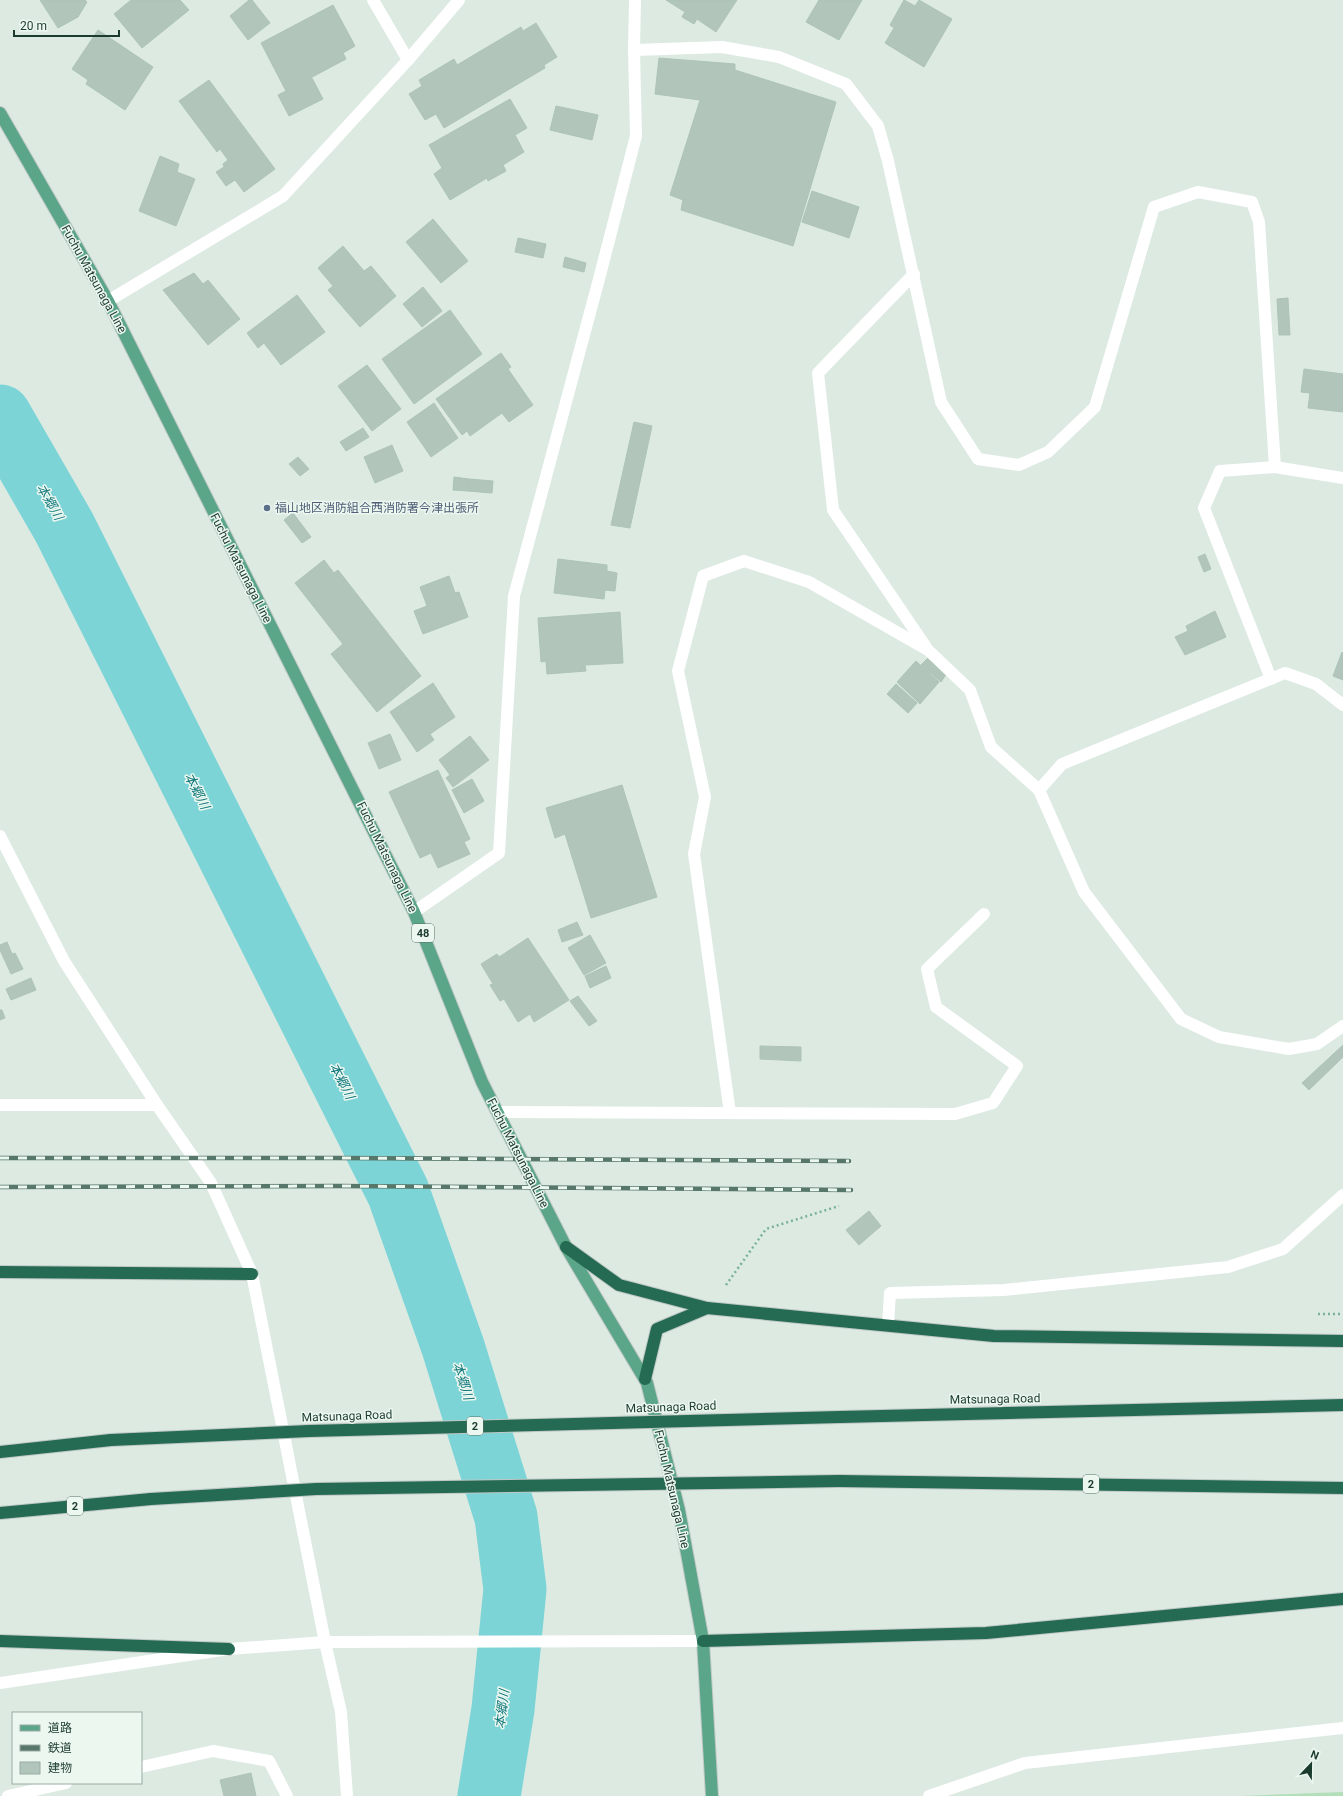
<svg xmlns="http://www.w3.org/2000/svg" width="1343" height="1796" viewBox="0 0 1343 1796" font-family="Roboto,'Noto Sans JP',sans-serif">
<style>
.green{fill:#b2dfb8}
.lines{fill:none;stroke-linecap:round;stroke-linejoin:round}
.river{stroke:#7cd4d7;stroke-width:63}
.building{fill:#b1c5bb;stroke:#aec4b8}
.major-casing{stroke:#bfc8c5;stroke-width:14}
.highway-casing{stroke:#bfc8c5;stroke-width:14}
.path{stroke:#79b299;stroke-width:2.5;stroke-dasharray:2 3;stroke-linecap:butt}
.minor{stroke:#fff;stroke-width:12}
.major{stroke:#5ba589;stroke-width:12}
.highway{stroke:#256a53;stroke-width:12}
.rail-casing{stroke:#56776a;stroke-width:4.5}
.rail{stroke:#ecf7f0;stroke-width:3;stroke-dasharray:9;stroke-linecap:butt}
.highway-bridge-casing{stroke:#bfc8c5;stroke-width:14;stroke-linecap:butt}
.highway-bridge{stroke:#256a53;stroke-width:12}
.service-dot{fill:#5c6f8a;stroke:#ecf7f0;stroke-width:1.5}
.labels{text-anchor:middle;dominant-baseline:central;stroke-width:3;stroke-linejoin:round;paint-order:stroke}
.shield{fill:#ecf7f0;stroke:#5a7369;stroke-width:1}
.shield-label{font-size:11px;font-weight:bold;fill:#1c3b2f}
.street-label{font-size:12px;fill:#1c3b2f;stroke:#ecf7f0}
.service-label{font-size:12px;fill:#4e5e75;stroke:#ecf7f0;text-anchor:start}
.water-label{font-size:13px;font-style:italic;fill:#11787c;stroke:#ecf7f0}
</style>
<rect width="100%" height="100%" fill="#dceae2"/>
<polygon class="green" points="1343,1792 1343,1796 1240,1796"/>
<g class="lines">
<polyline class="river" points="0,416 64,527 398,1192 453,1347 506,1517 515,1589 503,1709 489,1796"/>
</g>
<g class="building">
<polygon points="40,0 85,0 87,2 78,17 58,28"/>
<polygon points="131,0 180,0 189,10 142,48 114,14"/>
<polygon points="249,0 252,0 270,23 248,40 230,16"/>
<polygon points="666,0 737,0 716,32 697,19 694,24 682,17 685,12"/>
<polygon points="819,0 862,0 839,40 806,22"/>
<polygon points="904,0 915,6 919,0 952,19 924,67 885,43 894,28 890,25"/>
<polygon points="333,5 355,46 343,53 346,59 286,91 261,43"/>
<polygon points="536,23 557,57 544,65 545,68 444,128 436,114 425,120 409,94 422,86 419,80 454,59 457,65 521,27 523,31"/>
<polygon points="98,30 153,67 125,110 86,84 88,80 72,69"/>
<polygon points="659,58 735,64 735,70 836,102 793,246 681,210 683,200 670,195 700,100 655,94"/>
<polygon points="312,78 323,99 289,116 278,95"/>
<polygon points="209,80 275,169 244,192 235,180 226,186 216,172 224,167 223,164 228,160 220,149 217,152 179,101"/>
<polygon points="510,99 527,128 515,135 524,152 503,165 506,171 488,181 487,178 450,200 434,174 442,168 429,145"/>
<polygon points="556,106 598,115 592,140 550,130"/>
<polygon points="160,156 179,164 177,172 195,179 176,226 139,211"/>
<polygon points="812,191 859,207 849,238 802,222"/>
<polygon points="433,219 468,261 441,283 406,242"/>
<polygon points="518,238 546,244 543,258 515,252"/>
<polygon points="343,246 364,271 371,266 396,296 360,327 328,290 333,286 318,268"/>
<polygon points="565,257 586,263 584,272 563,267"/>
<polygon points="194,273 203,284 208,280 240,319 208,345 163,290"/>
<polygon points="423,287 442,311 422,327 403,304"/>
<polygon points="297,295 325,332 281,365 264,343 258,348 247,333"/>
<polygon points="1288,298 1290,335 1279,335 1277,299"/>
<polygon points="450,310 482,354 414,404 382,359"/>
<polygon points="501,353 511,367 508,369 533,405 509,422 502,413 470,436 467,431 462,435 436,399"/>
<polygon points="367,365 401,409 372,431 338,386"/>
<polygon points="1304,369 1343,374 1343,412 1308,408 1310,393 1301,392"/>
<polygon points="434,403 458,438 431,457 407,422"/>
<polygon points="634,422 652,426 630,528 611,525"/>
<polygon points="363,428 369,437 346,451 340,442"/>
<polygon points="392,445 403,471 375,483 364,457"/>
<polygon points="298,457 309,469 300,476 289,464"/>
<polygon points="454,477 469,479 468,491 453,490"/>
<polygon points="469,479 493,481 492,493 468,491"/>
<polygon points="293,513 311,537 302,543 284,520"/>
<polygon points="1205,554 1211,569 1204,572 1198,557"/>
<polygon points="558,559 607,565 607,571 617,573 615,591 605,590 604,599 554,593"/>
<polygon points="324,560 334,573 338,570 421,676 377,712 331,654 343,644 295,583"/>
<polygon points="449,576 455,593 459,592 468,617 423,634 414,611 427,606 420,587"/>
<polygon points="1215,611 1226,637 1185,655 1175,637 1188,631 1186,626"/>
<polygon points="620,612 623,663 585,665 586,671 547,674 546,661 541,662 538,618"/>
<polygon points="1342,652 1343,653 1343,680 1333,676"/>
<polygon points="928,658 947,673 941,682 921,665"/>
<polygon points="916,661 939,682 920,704 897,682"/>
<polygon points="433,683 455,717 430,734 434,740 417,752 390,712"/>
<polygon points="896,684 917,703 908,713 887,694"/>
<polygon points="390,734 401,760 379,769 368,743"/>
<polygon points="470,736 489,760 453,787 446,778 450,775 439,760"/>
<polygon points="438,770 470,839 464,842 470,854 438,868 431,853 420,858 389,792"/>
<polygon points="472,779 484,801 464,813 452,790"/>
<polygon points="622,785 657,897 591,918 565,834 555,838 546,808"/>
<polygon points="577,922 583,935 562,942 558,930"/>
<polygon points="590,935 606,963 584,975 568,948"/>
<polygon points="528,938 569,1000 534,1022 530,1014 518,1022 504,999 500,1001 490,985 493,984 481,964 497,954 499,957"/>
<polygon points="7,942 12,954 15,953 23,969 11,974 0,950 0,945"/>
<polygon points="606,966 611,978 590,988 585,976"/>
<polygon points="31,978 36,990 11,1000 6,989"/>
<polygon points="578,996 597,1021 589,1026 570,1001"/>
<polygon points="0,1010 2,1010 5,1018 0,1020"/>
<polygon points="1343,1045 1343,1057 1309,1090 1302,1083"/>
<polygon points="760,1046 801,1047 801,1061 760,1059"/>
<polygon points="869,1211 881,1226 859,1245 846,1230"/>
<polygon points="251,1773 256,1796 224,1796 220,1780"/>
</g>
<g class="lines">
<g class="major-casing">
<polyline id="major" points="0,113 108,301 414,912 482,1082 566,1247 647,1383 679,1510 703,1641 712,1796"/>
</g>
<g class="highway-casing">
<g id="highway">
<polyline points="566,1247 619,1285 707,1308 994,1336 1343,1341"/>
<polyline points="0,1272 252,1274"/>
<polyline points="645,1379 657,1329 707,1308"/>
<polyline points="840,1417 1343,1405"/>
<polyline points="0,1452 111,1440"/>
<polyline points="839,1481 1343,1488"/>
<polyline points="0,1513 151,1499"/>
<polyline points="0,1641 229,1649"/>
<polyline points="703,1641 986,1633 1343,1599"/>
</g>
</g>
<g class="path">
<polyline points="726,1285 766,1229 839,1206"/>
<polyline points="1318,1314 1343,1314"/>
</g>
<g class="minor">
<polyline points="373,0 408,60"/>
<polyline points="634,50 722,47 779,57 846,84 878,126 888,161 941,402 978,459 1019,465 1048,452 1095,407 1154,207 1198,192 1252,202 1259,222 1275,467"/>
<polyline points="914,274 818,373 833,510 926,647"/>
<polyline points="108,301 283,196 408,60 459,0"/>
<polyline points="1271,679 1204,508 1220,471 1275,467 1343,478"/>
<polyline points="1343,705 1316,684 1285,673 1062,764 1039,790 1084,892 1181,1019 1219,1037 1289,1049 1317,1044 1343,1026"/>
<polyline points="0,836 64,961 157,1105 211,1183 252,1274 325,1642 341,1712 347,1796"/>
<polyline points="414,912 499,853 514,596 599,279 636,136 634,50 635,0"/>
<polyline points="0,1105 157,1105"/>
<polyline points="497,1112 955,1114 993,1103 1017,1066 936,1007 927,969 984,914"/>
<polyline points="730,1113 694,854 705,797 678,671 703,576 744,561 809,582 928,650 970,690 991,747 1039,790"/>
<polyline points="888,1325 890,1293 1004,1290 1228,1267 1283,1249 1343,1195"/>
<polyline points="0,1683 229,1649 325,1642 703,1641"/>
<polyline points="141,1767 213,1751 269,1761 287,1796"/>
<polyline points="8,1796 66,1783"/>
<polyline points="929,1796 1025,1763 1343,1728"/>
</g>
<use href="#major" class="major"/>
<use href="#highway" class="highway"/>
<g class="rail-casing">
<g id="rail">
<polyline points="0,1158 337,1158 849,1161"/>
<polyline points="0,1187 338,1186 851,1190"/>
</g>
</g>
<use href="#rail" class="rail"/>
<g class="highway-bridge-casing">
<g id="highway-bridge">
<polyline points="111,1440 309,1431 840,1417"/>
<polyline points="151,1499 316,1489 839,1481"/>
</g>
</g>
<use href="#highway-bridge" class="highway-bridge"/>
</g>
<circle class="service-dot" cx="267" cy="508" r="4"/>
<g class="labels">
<g class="shield">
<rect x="412" y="924" width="22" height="18" rx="3"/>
<rect x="467" y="1417" width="16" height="18" rx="3"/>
<rect x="1083" y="1475" width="16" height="18" rx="3"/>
<rect x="67" y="1497" width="16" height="18" rx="3"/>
</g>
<g class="shield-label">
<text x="423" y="933">48</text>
<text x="475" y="1426">2</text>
<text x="1091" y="1484">2</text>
<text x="75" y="1506">2</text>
</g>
<g class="street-label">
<text transform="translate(94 279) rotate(61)">Fuchu Matsunaga Line</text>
<text transform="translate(241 568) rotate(63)">Fuchu Matsunaga Line</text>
<text transform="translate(387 857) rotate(64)">Fuchu Matsunaga Line</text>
<text transform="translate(518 1153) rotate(63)">Fuchu Matsunaga Line</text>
<text transform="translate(995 1399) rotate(-1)">Matsunaga Road</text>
<text transform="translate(671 1407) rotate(-2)">Matsunaga Road</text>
<text transform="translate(347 1416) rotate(-2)">Matsunaga Road</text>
<text transform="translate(672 1489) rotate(77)">Fuchu Matsunaga Line</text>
</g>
<g class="service-label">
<text x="275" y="508">福山地区消防組合西消防署今津出張所</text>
</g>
<g class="water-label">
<text transform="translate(50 502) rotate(60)">本郷川</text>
<text transform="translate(197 791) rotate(63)">本郷川</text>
<text transform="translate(342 1081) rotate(63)">本郷川</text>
<text transform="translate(463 1381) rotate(72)">本郷川</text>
<text transform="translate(502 1709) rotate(-83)">本郷川</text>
</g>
</g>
<rect x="12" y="1712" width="130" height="72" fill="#ecf7f0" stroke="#99aca3"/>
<rect x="20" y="1725" width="20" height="6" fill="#5ba589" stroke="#99aca3"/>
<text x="48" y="1732" font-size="12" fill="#1c3b2f">道路</text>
<rect x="20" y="1745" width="20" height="6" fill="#56776a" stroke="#99aca3"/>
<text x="48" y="1752" font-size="12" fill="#1c3b2f">鉄道</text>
<rect x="20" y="1762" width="20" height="12" fill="#b1c5bb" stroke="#99aca3"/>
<text x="48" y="1772" font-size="12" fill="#1c3b2f">建物</text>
<g transform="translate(1311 1764) rotate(22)" stroke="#ecf7f0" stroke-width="3" paint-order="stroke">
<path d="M0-3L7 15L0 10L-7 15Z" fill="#1c3b2f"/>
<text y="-6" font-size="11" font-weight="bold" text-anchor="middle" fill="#1c3b2f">N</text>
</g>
<path d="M14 30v6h105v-6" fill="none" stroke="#1c3b2f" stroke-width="2"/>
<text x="20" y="30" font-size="12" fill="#1c3b2f" stroke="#ecf7f0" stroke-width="3" paint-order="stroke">20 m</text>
</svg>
